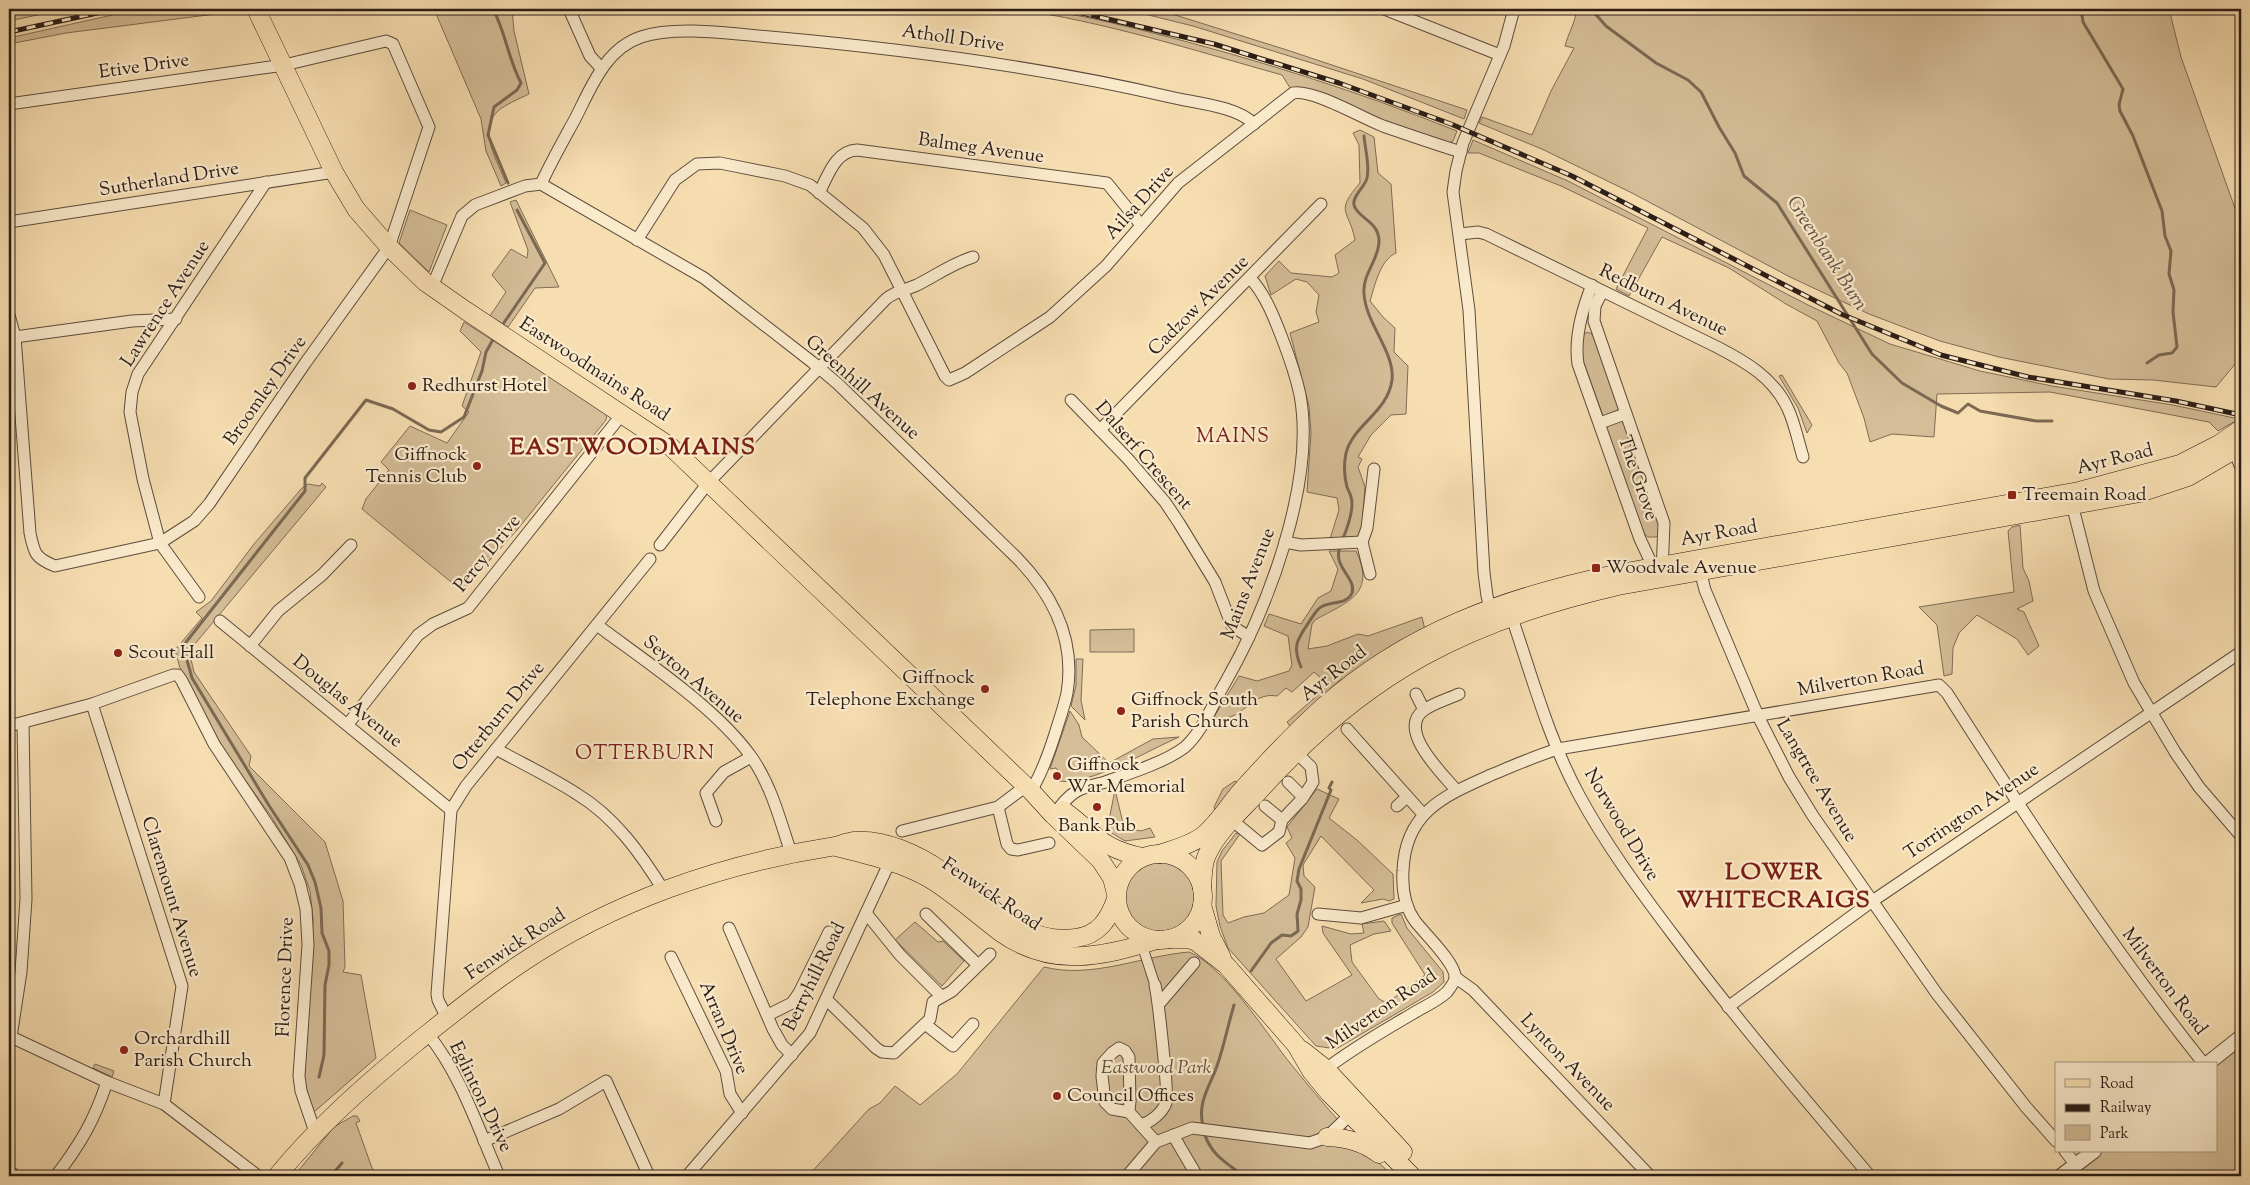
<svg xmlns="http://www.w3.org/2000/svg" width="2250" height="1185" viewBox="0 0 2250 1185" font-family="'Sorts Mill Goudy',serif">
<style>
.green{fill:#d4bd97;stroke:#7f6c56}
.lines{fill:none;stroke-linecap:round;stroke-linejoin:round}
.stream{stroke:#7b6953;stroke-width:3}
.pedestrian-casing{stroke:#5d4c3d;stroke-width:11}
.minor-casing{stroke:#5d4c3d;stroke-width:13}
.tertiary-casing{stroke:#5d4c3d;stroke-width:16}
.primary-casing{stroke:#2a1c16;stroke-width:19}
.pedestrian{stroke:#faeacc;stroke-width:9}
.minor{stroke:#faeacc;stroke-width:11}
.tertiary{stroke:#faeacc;stroke-width:14}
.primary{stroke:#f7deb1;stroke-width:18}
.rail-casing{stroke:#2a1c16;stroke-width:5}
.rail{stroke:#faeacc;stroke-width:3;stroke-dasharray:9;stroke-linecap:butt}
.poi-dot{fill:#8f2418;stroke:#faeacc;stroke-width:2}
.labels{text-anchor:middle;dominant-baseline:central;stroke-width:4.5;stroke-linejoin:round;paint-order:stroke}
.street-label{font-size:19px;fill:#2a1c16;stroke:#faeacc}
.poi-label{font-size:19px;fill:#2a1c16;stroke:#faeacc;text-anchor:start}
.park-label{font-size:19px;font-style:italic;fill:#5d4c3d;stroke:#faeacc}
.water-label{font-size:20px;font-style:italic;fill:#604f3f;stroke:#faeacc}
.neighbourhood-label{font-size:20px;letter-spacing:1px;fill:#7a1f14;stroke:#faeacc}
.district-label{font-size:24px;font-weight:bold;letter-spacing:1px;fill:#7a1f14;stroke:#faeacc}
</style>
<rect width="100%" height="100%" fill="#f7deb1"/>
<filter id="stains"><feTurbulence type="fractalNoise" baseFrequency=".004" numOctaves="4"/><feColorMatrix values="0 0 0 0 .2 0 0 0 0 .09 0 0 0 0 .02 0 0 0 .5 -.17"/></filter>
<radialGradient id="worn" r=".72"><stop offset=".6" stop-color="#630" stop-opacity="0"/><stop offset="1" stop-color="#630" stop-opacity=".3"/></radialGradient>
<g class="green">
<polygon points="9,9 66,9 9,21"/>
<polygon points="139,9 247,10 66,33 9,44 9,38"/>
<path d="M434 9H512L514 31 529 94C519 99 506 104 498 111 477 130 498 162 506 183L501 186 486 151 481 119Z"/>
<path d="M1014 9C1060 9 1104 21 1149 32 1253 58 1357 91 1457 131L1453 141 1449 143 1292 91 1282 75C1196 51 1103 21 1014 9Z"/>
<polygon points="1124,9 1156,9 1287,50 1467,110 1464,119 1363,79 1193,26"/>
<path d="M1576 9H2169L2181 57 2241 225V357L2216 387 2153 380 2109 379 1999 357 1940 341 1869 314 1790 277 1632 193 1544 150 1479 123 1482 117 1532 135 1551 91 1574 48 1565 46C1568 34 1577 19 1576 9Z"/>
<path d="M1360 130 1374 137 1378 173 1391 184 1396 253C1380 260 1375 285 1370 301L1383 317 1395 328 1394 352 1408 366 1406 414 1391 415 1371 435 1358 457 1362 459 1358 467 1365 487 1361 539H1330L1339 510 1337 498 1307 492 1311 433 1309 406 1290 333 1319 322 1316 312 1319 295 1307 282 1296 279 1271 295 1265 276 1279 261 1291 273 1332 277 1339 273 1335 255 1355 240C1349 209 1334 213 1360 183L1359 145 1353 133Z"/>
<polygon points="1473,140 1568,181 1808,305 1890,344 1980,371 2052,386 2173,405 2239,419 2218,431 2209,422 2050,392 1937,394 1934,437 1892,434 1870,442 1864,418 1847,373 1839,363 1817,321 1786,304 1729,268 1662,237 1629,296 1616,289 1648,228 1561,186 1479,153 1468,153"/>
<polygon points="516,200 559,287 535,288 508,327 490,316 506,292 492,275 511,249 527,258 528,250 510,202"/>
<polygon points="410,210 447,225 429,272 399,243"/>
<polygon points="464,322 607,414 606,420 517,530 462,591 362,509 366,499 389,470 381,462 410,426 447,443 469,412 462,406 481,352 460,331"/>
<polygon points="1587,332 1594,335 1620,409 1603,416 1581,355 1583,335"/>
<polygon points="1782,375 1812,425 1807,433 1798,408 1779,376"/>
<polygon points="1623,420 1661,532 1656,537 1648,537 1641,531 1605,427"/>
<polygon points="322,483 326,487 189,651 194,672 251,756 249,766 325,842 343,901 345,967 343,972 361,975 376,1058 314,1112 304,1090 302,1070 311,971 313,919 310,891 301,865 271,816 225,752 180,668 175,650 202,618 196,612 211,601 254,544 302,488 308,484 320,486"/>
<polygon points="2020,525 2023,568 2029,581 2033,601 2017,609 2024,612 2039,646 2028,655 2017,639 1977,615 1959,633 1953,648 1952,674 1944,676 1937,625 1919,607 2014,592 2008,531 2012,527"/>
<path d="M1329 551H1356C1376 594 1349 601 1315 620L1312 624 1308 649 1327 646 1358 634 1368 636 1422 617 1425 630 1339 681 1290 726 1287 722 1320 693 1315 686 1322 679 1314 672 1292 692 1286 688 1277 696C1249 691 1242 725 1214 717L1239 676 1257 681 1289 671 1292 665 1288 636 1264 626 1269 614 1301 624 1318 598 1331 591 1338 569Z"/>
<polygon points="1134,629 1134,652 1090,652 1090,630"/>
<polygon points="1076,659 1083,659 1081,700 1085,720 1071,706 1076,685"/>
<path d="M1070 711 1079 725 1082 737 1109 763 1153 739 1179 737C1149 750 1089 786 1059 781L1063 777 1056 768 1050 769Z"/>
<polygon points="1235,781 1237,782 1215,810 1214,807 1223,789"/>
<polygon points="1317,789 1339,799 1329,818 1357,840 1393,874 1394,899 1389,901 1383,899 1361,903 1374,890 1321,836 1303,865 1304,876 1315,887 1308,927 1301,937 1276,959 1306,1001 1352,975 1323,933 1322,926 1351,934 1364,933 1362,924 1384,921 1391,931 1374,934 1350,945 1352,962 1379,999 1387,1003 1425,975 1392,923 1392,918 1401,914 1407,928 1443,972 1444,982 1433,992 1336,1049 1316,1046 1228,948 1220,926 1216,906 1217,862 1222,851 1236,833 1240,834 1221,861 1223,915 1228,923 1244,917 1264,913 1289,895 1295,858 1286,843 1292,838 1287,827"/>
<polygon points="1115,790 1124,827 1141,831 1150,828 1155,837 1125,841 1107,830"/>
<circle cx="1160" cy="896" r="37"/>
<polygon points="915,922 938,942 943,941 964,961 942,986 895,940"/>
<path d="M1189 952C1222 965 1264 1029 1286 1058 1319 1099 1354 1141 1393 1176H808L869 1109 880 1103 895 1086 920 1105 957 1074 1044 967C1093 979 1141 956 1189 952Z"/>
<polygon points="2241,1037 2241,1176 2062,1176 2094,1151 2216,1151 2216,1064"/>
<polygon points="95,1064 114,1071 112,1077 93,1068"/>
<polygon points="353,1116 357,1116 360,1121 356,1123 372,1168 378,1175 294,1176 334,1127"/>
</g>
<g class="lines">
<g class="stream">
<path d="M493 9C506 33 508 59 521 83L517 90 494 107 488 135 508 183"/>
<polyline points="1591,9 1606,26 1656,63 1688,80 1701,92 1719,127 1735,153 1744,176 1777,203 1872,354 1902,383 1941,406 1958,413 1968,404 1980,411 2036,421 2052,421"/>
<polyline points="2081,9 2083,22 2123,89 2119,105 2120,111 2133,136 2162,211 2165,236 2171,251 2169,274 2174,290 2173,312 2177,347 2172,353 2159,355 2147,363"/>
<polyline points="501,327 545,263 517,210"/>
<path d="M1342 541C1347 529 1355 509 1351 497 1350 493 1348 490 1347 487 1344 476 1344 463 1346 453 1353 425 1388 412 1392 380 1395 352 1366 324 1364 294 1362 274 1379 260 1379 241 1379 221 1357 218 1354 205 1352 196 1365 187 1367 178 1370 165 1365 149 1364 136"/>
<path d="M1301 667C1292 646 1297 640 1309 622 1313 616 1316 610 1321 607 1330 601 1347 605 1352 593 1357 578 1332 567 1340 547"/>
<polyline points="1251,971 1271,943 1282,935 1291,936 1298,931 1297,914 1301,900 1301,889 1297,881 1299,869 1331,790 1329,788 1332,782"/>
<polyline points="319,1077 324,1055 325,985 329,965 329,951 322,933 321,908 315,882 308,865 268,804 192,678 183,646 305,491 305,478 366,400 393,409 429,430 441,432 464,417 482,371 486,352 495,336"/>
<path d="M1203 1126C1197 1102 1210 1086 1217 1066 1224 1046 1228 1025 1234 1005"/>
<path d="M1204 1132C1210 1154 1226 1163 1244 1176"/>
<polyline points="331,1176 342,1163"/>
</g>
<g class="pedestrian-casing">
<polyline id="pedestrian" points="1142,945 1155,985"/>
</g>
<g class="minor-casing">
<g id="minor">
<polyline points="569,9 590,56 602,69"/>
<polyline points="1384,9 1500,55"/>
<path d="M9 104 284 65 386 41 393 44 429 127 389 247 306 362 209 504 194 521 160 543 55 566C35 558 34 553 30 533L15 337 9 315"/>
<path d="M541 184C551 162 563 141 575 119 591 88 605 49 641 37 676 25 734 34 770 37 905 49 1038 66 1170 97 1194 103 1237 106 1254 124"/>
<path d="M819 193C828 176 835 151 857 150L1107 183 1141 225"/>
<polyline points="9,222 334,172"/>
<path d="M1460 234 1478 232 1486 234 1717 347C1746 362 1774 378 1788 409 1795 424 1798 441 1803 457"/>
<path d="M637 240 675 180 697 164 720 163 785 176 810 185 863 228 884 255 945 376 949 380 965 373 1050 317 1106 266 1178 183 1293 93C1313 89 1362 118 1383 126 1409 135 1435 144 1461 152"/>
<path d="M1592 285C1582 310 1574 338 1578 364L1640 539 1655 571"/>
<path d="M432 287 462 216 475 205 525 186 541 184 704 278 812 362 838 384 1017 558C1053 595 1076 639 1067 693 1064 707 1059 721 1055 734 1049 753 1042 773 1031 791"/>
<polyline points="1602,292 1595,306 1594,321 1664,523 1662,572"/>
<polyline points="15,337 132,321 176,319"/>
<polyline points="1071,400 1128,459 1165,502 1179,523 1215,582 1232,626 1249,637"/>
<polyline points="1600,423 1625,414"/>
<polyline points="1100,430 1321,204"/>
<polyline points="2071,500 2094,591 2134,683 2175,752 2199,787 2241,836"/>
<polyline points="1285,542 1301,545 1362,542"/>
<path d="M660 545 708 483 886 299C895 291 906 290 917 285 937 275 951 264 973 257"/>
<polyline points="1699,566 1705,590 1758,716 1789,777 1813,816 1937,994 2026,1107 2056,1141"/>
<polyline points="1370,574 1362,542 1367,528 1374,469"/>
<polyline points="199,597 160,543 143,479 130,412 132,392 138,374 266,182"/>
<path d="M1510 612C1531 673 1548 738 1579 795 1606 845 1640 891 1674 936 1736 1019 1803 1097 1870 1176"/>
<polyline points="1492,616 1487,596 1484,573 1469,310 1453,192 1456,171 1463,143 1504,46 1514,9"/>
<polyline points="220,621 451,810"/>
<path d="M597 625C646 662 714 706 750 755 771 784 780 820 791 853"/>
<polyline points="250,646 278,611 322,575 351,545"/>
<polyline points="1416,694 1424,710"/>
<polyline points="92,704 182,986 164,1104"/>
<polyline points="348,724 418,635 433,624 468,608 623,413"/>
<polyline points="9,726 92,704 173,675 178,675 182,681 214,744 290,858 300,884 306,909 308,945 299,1076 301,1091 315,1132"/>
<polyline points="1347,729 1423,814"/>
<path d="M496 749C523 764 551 777 577 794 615 817 641 854 664 891"/>
<polyline points="1288,782 1303,797"/>
<path d="M1456 790C1443 774 1396 730 1424 710 1434 703 1448 699 1459 694"/>
<polyline points="1265,806 1282,820"/>
<polyline points="1397,806 1407,797"/>
<polyline points="998,807 1007,844 1011,849 1018,850 1049,843"/>
<path d="M1056 812C1062 804 1068 796 1077 791 1084 787 1094 785 1102 783 1125 775 1166 762 1185 747 1203 731 1213 703 1225 683 1268 608 1316 482 1300 395 1296 376 1289 356 1282 338 1274 317 1265 294 1250 278"/>
<polyline points="716,821 706,793 724,772 751,757"/>
<polyline points="1233,821 1262,845 1279,832 1282,820 1302,799 1313,782 1311,767 1296,752 1292,752"/>
<polyline points="902,831 998,807 1026,786"/>
<polyline points="866,913 900,955 941,996"/>
<polyline points="926,914 978,965"/>
<polyline points="1318,914 1361,918 1407,905"/>
<polyline points="729,928 773,1029 782,1045 792,1055"/>
<polyline points="671,957 726,1071 730,1094 742,1113"/>
<polyline points="1455,977 1473,990 1650,1176"/>
<polyline points="826,999 876,1048 882,1052 894,1053 930,1019 933,1002 952,991 990,954"/>
<polyline points="1159,1004 1194,963"/>
<polyline points="1728,1007 1871,902 2241,652"/>
<polyline points="768,1015 792,1003 799,993 829,932"/>
<polyline points="447,1018 438,1000 437,994 451,810 466,786 650,559"/>
<polyline points="925,1024 953,1046 973,1024"/>
<path d="M428 1034C461 1075 478 1128 499 1176"/>
<polyline points="9,1036 107,1082 164,1104 258,1176"/>
<polyline points="11,1037 21,972 26,899 23,723"/>
<path d="M1326 1069C1353 1048 1383 1031 1412 1014 1423 1007 1438 1001 1447 992 1450 988 1454 983 1455 979 1458 965 1424 933 1415 921 1405 907 1402 888 1403 871 1405 812 1444 796 1491 775 1513 766 1535 756 1558 749L1939 685 1947 693C2028 820 2110 946 2204 1064"/>
<polyline points="1129,1112 1130,1101 1129,1057 1125,1051 1119,1048 1112,1053 1103,1063 1102,1076 1105,1102 1112,1109 1129,1112 1156,1142"/>
<path d="M1141 1125C1151 1122 1162 1113 1166 1103 1169 1095 1158 998 1155 985"/>
<polyline points="1173,1135 1197,1176"/>
<polyline points="484,1141 559,1109 606,1081 649,1176"/>
<polyline points="2065,1151 2076,1165"/>
<polyline points="9,1171 16,1176"/>
<path d="M56 1176C81 1143 94 1121 107 1082"/>
<polyline points="687,1176 810,1033 892,857"/>
<polyline points="1127,1176 1156,1142 1192,1128 1310,1143 1327,1137 1355,1110"/>
</g>
</g>
<g class="tertiary-casing">
<g id="tertiary">
<polyline points="2233,442 2241,464"/>
<polyline points="2207,1064 2241,1037"/>
<polyline points="2061,1176 2094,1151"/>
</g>
</g>
<g class="primary-casing">
<g id="primary">
<polyline points="256,9 334,172 356,209 389,247 425,282 465,310 671,447 1031,791 1053,815 1101,861 1112,878 1116,894"/>
<path d="M1063 810C1094 833 1103 850 1143 857"/>
<path d="M836 847C868 855 901 862 930 879 955 894 977 915 1000 932 1051 969 1101 957 1157 940"/>
<circle cx="1160" cy="897" r="43"/>
<path d="M1159 854C1174 849 1188 846 1201 837 1217 825 1228 806 1241 791 1267 762 1294 733 1323 707 1407 632 1506 597 1615 574L2079 491 2180 464 2219 444 2241 429"/>
<path d="M1202 889C1203 878 1202 865 1207 855 1218 830 1244 808 1262 788 1367 672 1467 621 1618 586L2140 493 2188 477 2241 446"/>
<polyline points="1202,905 1211,936 1222,958"/>
<polyline points="1168,939 1188,939 1195,941 1226,965 1296,1045 1311,1071 1329,1093 1412,1176"/>
<polyline points="1302,1050 1326,1069 1403,1152"/>
<path d="M1327 1137C1347 1138 1363 1142 1379 1154"/>
<path d="M277 1176C318 1126 367 1083 417 1042 451 1015 484 988 520 964 612 902 721 864 830 847 838 846 846 842 854 841 884 838 919 855 942 871 984 898 1021 946 1076 938 1099 935 1109 919 1116 899"/>
</g>
</g>
<use href="#pedestrian" class="pedestrian"/>
<use href="#minor" class="minor"/>
<use href="#tertiary" class="tertiary"/>
<use href="#primary" class="primary"/>
<g class="rail-casing">
<g id="rail">
<polyline points="1065,9 1214,44 1339,83 1451,124 1572,176 1841,314 1941,355 2028,377 2176,401 2241,415"/>
<polyline points="9,32 116,9"/>
</g>
</g>
<use href="#rail" class="rail"/>
</g>
<g class="poi-dot">
<circle cx="412" cy="386" r="5"/>
<circle cx="477" cy="466" r="5"/>
<rect x="2007" y="490" width="10" height="10" rx="2.5"/>
<rect x="1591" y="563" width="10" height="10" rx="2.5"/>
<circle cx="118" cy="653" r="5"/>
<circle cx="985" cy="689" r="5"/>
<circle cx="1121" cy="711" r="5"/>
<circle cx="1057" cy="776" r="5"/>
<circle cx="1097" cy="807" r="5"/>
<circle cx="124" cy="1050" r="5"/>
<circle cx="1057" cy="1096" r="5"/>
</g>
<g class="labels">
<g class="street-label">
<text transform="translate(953 39) rotate(8)">Atholl Drive</text>
<text transform="translate(144 67) rotate(-8)">Etive Drive</text>
<text transform="translate(981 149) rotate(8)">Balmeg Avenue</text>
<text transform="translate(169 180) rotate(-9)">Sutherland Drive</text>
<text transform="translate(1140 203) rotate(-48)">Ailsa Drive</text>
<text transform="translate(1663 301) rotate(26)">Redburn Avenue</text>
<text transform="translate(166 304) rotate(-57)">Lawrence Avenue</text>
<text transform="translate(1199 306) rotate(-45)">Cadzow Avenue</text>
<text transform="translate(594 370) rotate(33)">Eastwoodmains Road</text>
<text transform="translate(862 388) rotate(42)">Greenhill Avenue</text>
<text transform="translate(266 391) rotate(-55)">Broomley Drive</text>
<text transform="translate(1143 456) rotate(49)">Dalserf Crescent</text>
<text transform="translate(2115 460) rotate(-14)">Ayr Road</text>
<text transform="translate(1637 478) rotate(71)">The Grove</text>
<text transform="translate(1719 534) rotate(-10)">Ayr Road</text>
<text transform="translate(488 554) rotate(-51)">Percy Drive</text>
<text transform="translate(1249 584) rotate(-69)">Mains Avenue</text>
<text transform="translate(1334 674) rotate(-38)">Ayr Road</text>
<text transform="translate(693 680) rotate(40)">Seyton Avenue</text>
<text transform="translate(1861 680) rotate(-10)">Milverton Road</text>
<text transform="translate(347 702) rotate(39)">Douglas Avenue</text>
<text transform="translate(499 717) rotate(-51)">Otterburn Drive</text>
<text transform="translate(1816 781) rotate(59)">Langtree Avenue</text>
<text transform="translate(1972 812) rotate(-34)">Torrington Avenue</text>
<text transform="translate(1621 825) rotate(59)">Norwood Drive</text>
<text transform="translate(991 895) rotate(34)">Fenwick Road</text>
<text transform="translate(171 897) rotate(73)">Claremount Avenue</text>
<text transform="translate(516 945) rotate(-33)">Fenwick Road</text>
<text transform="translate(286 977) rotate(-88)">Florence Drive</text>
<text transform="translate(815 977) rotate(-64)">Berryhill Road</text>
<text transform="translate(2164 982) rotate(53)">Milverton Road</text>
<text transform="translate(1382 1010) rotate(-34)">Milverton Road</text>
<text transform="translate(723 1028) rotate(67)">Arran Drive</text>
<text transform="translate(1567 1063) rotate(46)">Lynton Avenue</text>
<text transform="translate(480 1097) rotate(64)">Eglinton Drive</text>
</g>
<g class="poi-label">
<text x="422" y="386">Redhurst Hotel</text>
<text x="467" y="455" text-anchor="end">Giffnock<tspan x="467" dy="22">Tennis Club</tspan></text>
<text x="2022" y="495">Treemain Road</text>
<text x="1606" y="568">Woodvale Avenue</text>
<text x="128" y="653">Scout Hall</text>
<text x="975" y="678" text-anchor="end">Giffnock<tspan x="975" dy="22">Telephone Exchange</tspan></text>
<text x="1131" y="700">Giffnock South<tspan x="1131" dy="22">Parish Church</tspan></text>
<text x="1067" y="765">Giffnock<tspan x="1067" dy="22">War Memorial</tspan></text>
<text x="1097" y="826" text-anchor="middle">Bank Pub</text>
<text x="134" y="1039">Orchardhill<tspan x="134" dy="22">Parish Church</tspan></text>
<text x="1067" y="1096">Council Offices</text>
</g>
<g class="park-label">
<text x="1156" y="1068">Eastwood Park</text>
</g>
<g class="water-label">
<text transform="translate(1826 254) rotate(57)">Greenbank Burn</text>
</g>
<g class="neighbourhood-label">
<text x="1233" y="437">MAINS</text>
<text x="645" y="754">OTTERBURN</text>
</g>
<g class="district-label">
<text x="633" y="448">EASTWOODMAINS</text>
<text x="1774" y="873">LOWER<tspan x="1774" dy="28">WHITECRAIGS</tspan></text>
</g>
</g>
<rect width="2250" height="1185" fill="none" stroke="#f7deb1" stroke-width="30"/>
<rect x="10" y="10" width="2230" height="1165" fill="none" stroke="#2a1c16" stroke-width="2.5"/>
<rect x="15" y="15" width="2220" height="1155" fill="none" stroke="#2a1c16"/>
<rect x="2055" y="1062" width="162" height="90" fill="#faeacc" stroke="#a79883"/>
<rect x="2065" y="1079" width="25" height="8" fill="#f7deb1" stroke="#a79883"/>
<text x="2100" y="1088" font-size="15" fill="#2a1c16">Road</text>
<rect x="2065" y="1104" width="25" height="8" fill="#2a1c16" stroke="#a79883"/>
<text x="2100" y="1112" font-size="15" fill="#2a1c16">Railway</text>
<rect x="2065" y="1125" width="25" height="15" fill="#d4bd97" stroke="#a79883"/>
<text x="2100" y="1138" font-size="15" fill="#2a1c16">Park</text>
<rect width="100%" height="100%" filter="url(#stains)"/>
<rect width="100%" height="100%" fill="url(#worn)"/>
</svg>
